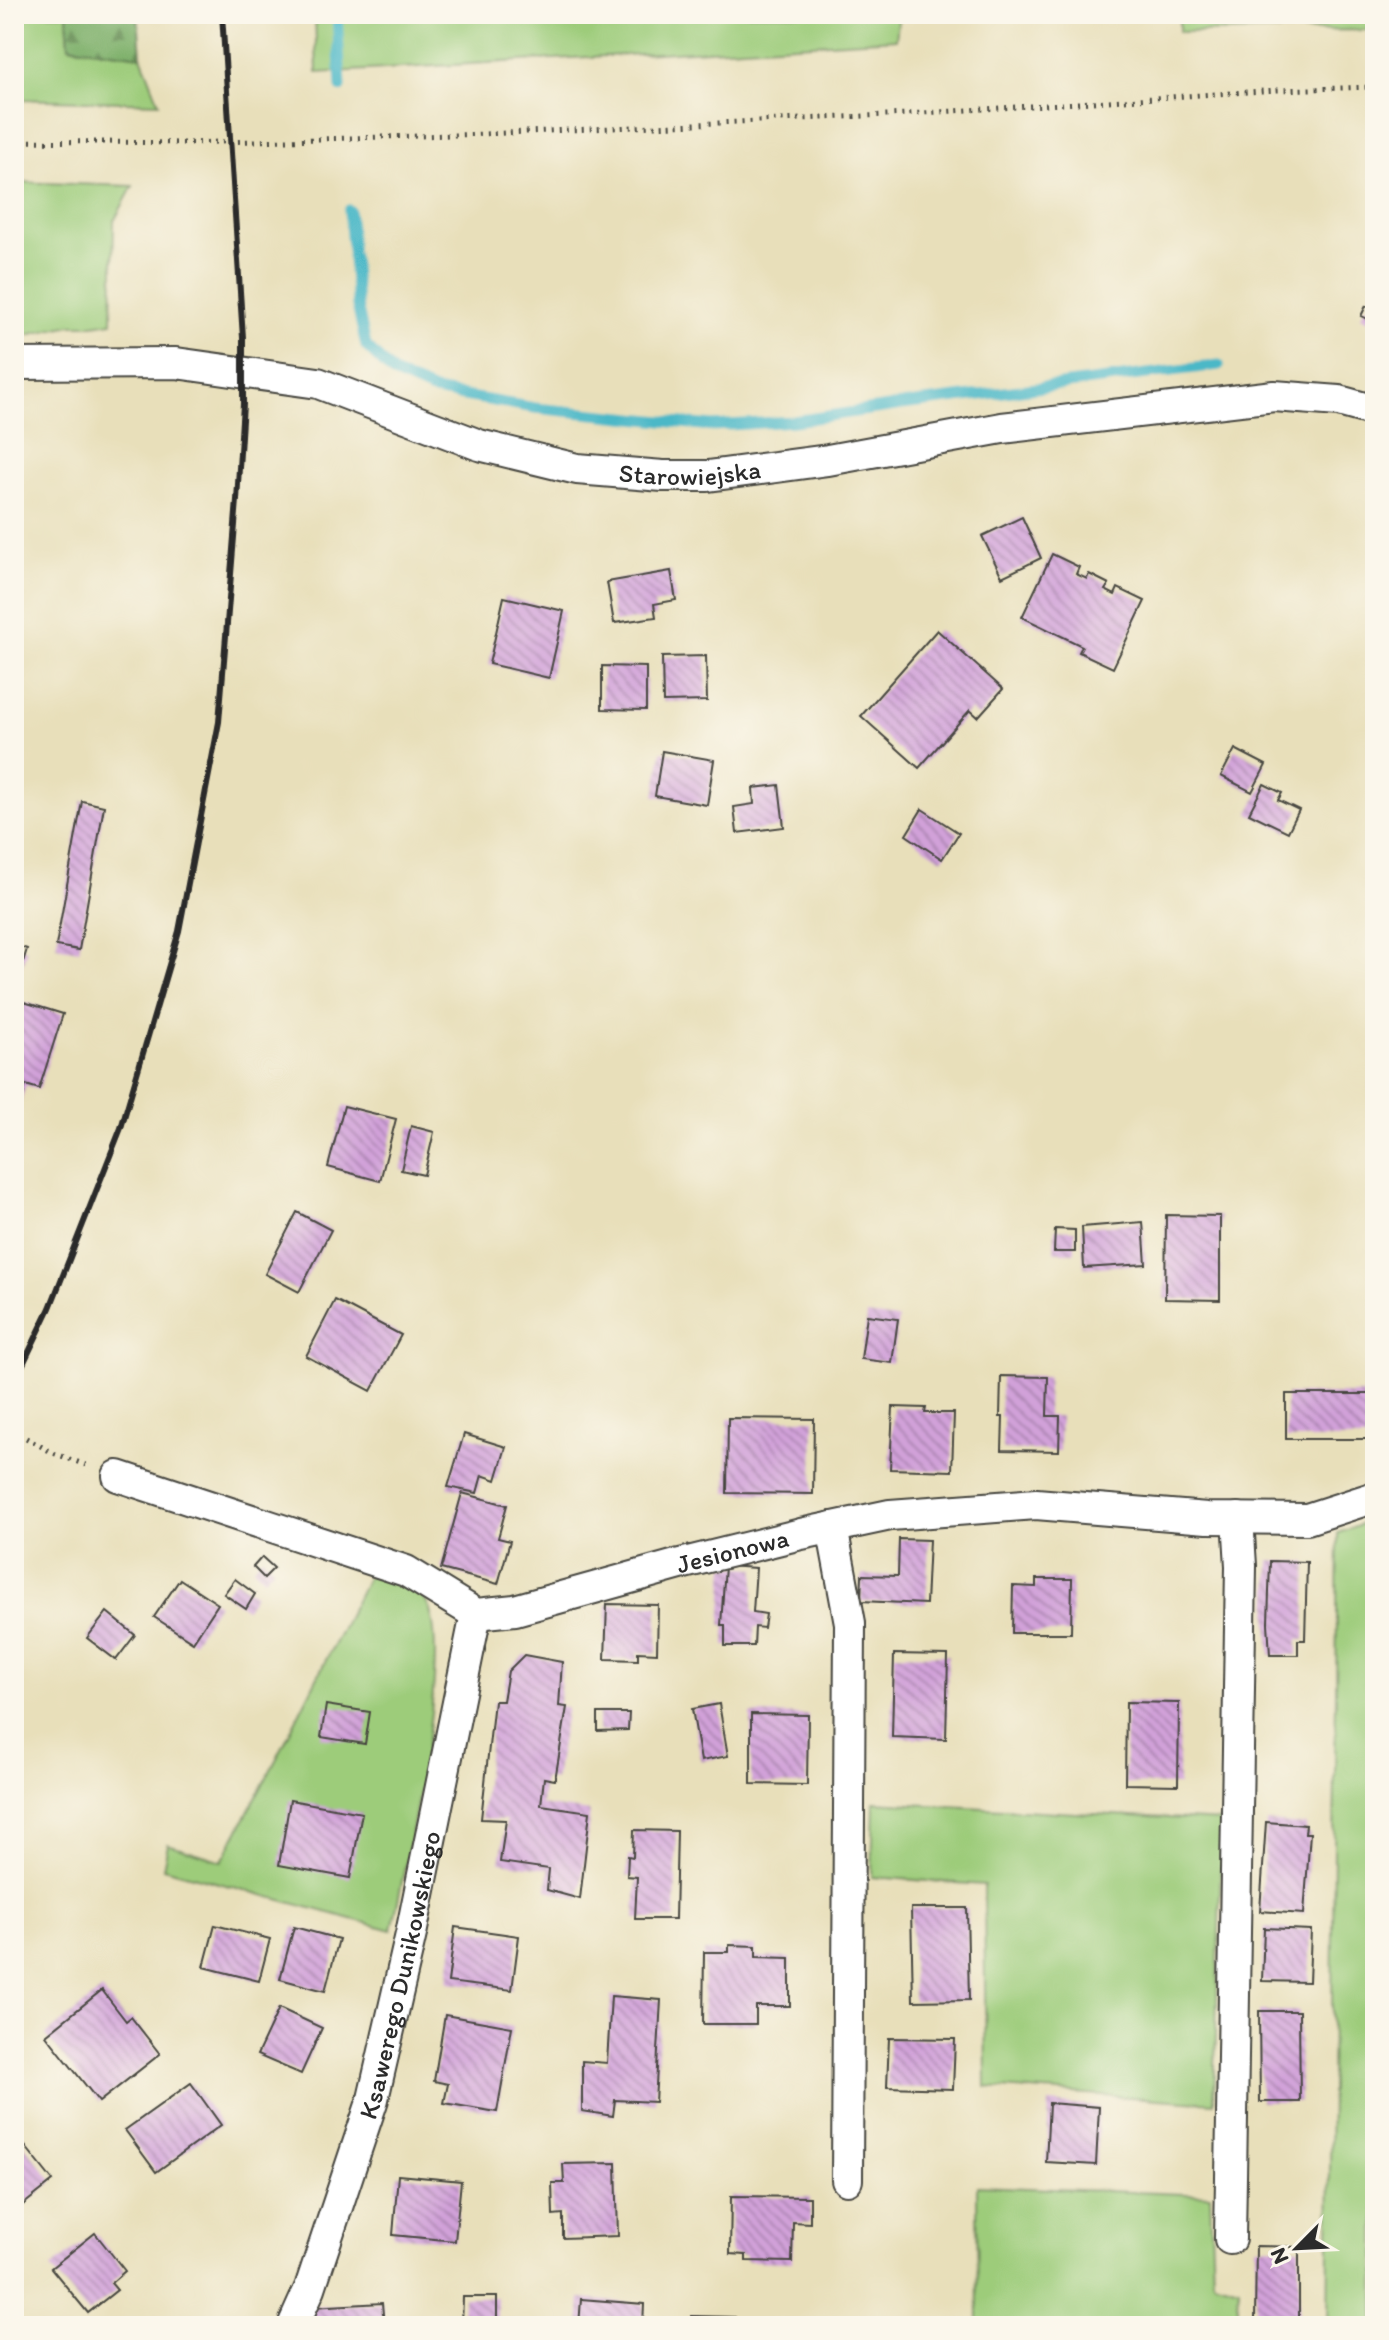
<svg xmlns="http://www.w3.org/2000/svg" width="1389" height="2340" viewBox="0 0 1389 2340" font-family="Itim,sans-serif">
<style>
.green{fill:#9dcc7a;stroke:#647c52;stroke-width:2}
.forest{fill:url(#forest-firs);stroke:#546e4a;stroke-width:2}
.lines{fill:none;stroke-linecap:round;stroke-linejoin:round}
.stream{stroke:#4cb8c7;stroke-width:11}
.building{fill:url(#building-back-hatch)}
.minor-casing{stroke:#474640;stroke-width:34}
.path{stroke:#474640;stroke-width:5;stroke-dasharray:2 6;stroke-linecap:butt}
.minor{stroke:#fff;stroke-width:30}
.rail{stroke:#2b2b2b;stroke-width:6}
.labels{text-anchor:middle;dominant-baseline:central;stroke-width:8;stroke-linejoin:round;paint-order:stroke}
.street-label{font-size:26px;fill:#2b2b2b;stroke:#fbf7ec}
</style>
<defs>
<pattern id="forest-firs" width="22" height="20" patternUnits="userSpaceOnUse" patternTransform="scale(2)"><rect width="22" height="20" fill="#7eb06a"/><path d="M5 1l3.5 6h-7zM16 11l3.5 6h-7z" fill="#678f57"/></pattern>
<pattern id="building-back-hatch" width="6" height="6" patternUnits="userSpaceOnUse" patternTransform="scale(2)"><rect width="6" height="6" fill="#d1a1d9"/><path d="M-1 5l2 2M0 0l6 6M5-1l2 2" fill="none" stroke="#aa83b0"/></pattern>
</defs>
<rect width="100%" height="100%" fill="#fbf7ec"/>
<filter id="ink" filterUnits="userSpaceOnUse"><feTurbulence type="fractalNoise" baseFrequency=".0125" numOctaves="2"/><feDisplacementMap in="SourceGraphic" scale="16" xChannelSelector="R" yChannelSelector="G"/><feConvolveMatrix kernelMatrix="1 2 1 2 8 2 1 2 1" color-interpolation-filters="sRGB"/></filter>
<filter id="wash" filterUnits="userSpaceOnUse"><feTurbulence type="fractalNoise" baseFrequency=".006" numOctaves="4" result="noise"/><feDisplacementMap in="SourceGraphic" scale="32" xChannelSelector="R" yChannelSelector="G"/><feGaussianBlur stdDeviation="1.8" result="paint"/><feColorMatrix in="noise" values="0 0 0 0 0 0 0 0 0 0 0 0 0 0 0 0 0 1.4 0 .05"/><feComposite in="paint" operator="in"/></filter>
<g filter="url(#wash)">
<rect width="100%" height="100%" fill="#e8dfba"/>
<g class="green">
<polygon points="14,14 67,14 69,46 141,56 159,103 14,99"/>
<polygon points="315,14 899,14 896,39 317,73"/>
<polygon points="1179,14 1375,14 1375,30 1179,32"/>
<polygon points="14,182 133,186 114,221 112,322 93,325 71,325 14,338"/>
<polygon points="1375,1520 1375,2326 1328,2326 1338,1533"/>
<path d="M368 1576C387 1580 410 1583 424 1599 458 1639 403 1873 392 1930L163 1868 168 1844 222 1861 277 1758Z"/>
<polygon points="874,1802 1222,1821 1214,2103 986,2087 984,1885 872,1877"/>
<polygon points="977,2186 1210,2195 1213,2281 1239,2288 1237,2326 978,2326"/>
</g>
<polygon class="forest" points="67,14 138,14 141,56 69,46"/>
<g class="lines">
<g class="stream">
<polyline points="337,14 341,87"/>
<polyline points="349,210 357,305 366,346 393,373 434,391 535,408 712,426 794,421 909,404 1219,365"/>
</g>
</g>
<g id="blocks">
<g class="building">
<polygon points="1366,306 1375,311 1372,321 1361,316"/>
<polygon points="1022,517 1041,558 1002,577 982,536"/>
<polygon points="1052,554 1079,567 1076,574 1087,579 1089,574 1109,584 1105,590 1115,595 1118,588 1145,601 1113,668 1079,652 1082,646 1022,617"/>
<polygon points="671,571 676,600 654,604 656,617 614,623 607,582"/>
<polygon points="504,597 564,611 549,678 489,664"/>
<polygon points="937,630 1003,689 978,717 970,710 919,768 861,716"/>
<polygon points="706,656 707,701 663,702 662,657"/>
<polygon points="602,666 646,667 646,710 602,709"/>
<polygon points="1235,749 1266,765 1252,792 1221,776"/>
<polygon points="662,751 714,760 707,805 655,796"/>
<polygon points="1264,784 1282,793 1278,800 1299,810 1288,832 1249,813"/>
<polygon points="779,785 784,827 737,833 734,807 754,804 753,788"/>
<polygon points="82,801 104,806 79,950 56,946"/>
<polygon points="922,809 959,833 942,859 906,835"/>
<polygon points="14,945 27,949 20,972 14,970"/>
<polygon points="14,999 63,1014 39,1089 26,1085 15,1119"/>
<polygon points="1369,1082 1375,1082 1375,1101 1371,1102"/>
<polygon points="344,1106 396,1119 380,1181 328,1167"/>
<polygon points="411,1126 434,1132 424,1175 401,1170"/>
<polygon points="297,1212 331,1230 299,1292 265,1274"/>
<polygon points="1166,1215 1220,1216 1220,1300 1165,1299"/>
<polygon points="1143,1222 1146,1264 1084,1268 1082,1227"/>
<polygon points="1055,1229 1075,1230 1075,1252 1054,1252"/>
<polygon points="335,1300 401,1335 371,1391 306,1356"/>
<polygon points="867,1315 898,1319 892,1363 861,1359"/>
<polygon points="1001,1376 1048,1377 1047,1416 1060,1416 1059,1451 1002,1450 1003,1417 1000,1417"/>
<rect x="1286" y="1394" width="89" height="45"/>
<polygon points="893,1407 926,1408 925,1413 954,1413 952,1471 890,1469"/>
<polygon points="728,1418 814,1419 813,1494 727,1493"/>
<polygon points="464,1434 506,1447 496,1480 482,1475 477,1493 448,1487"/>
<polygon points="462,1493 507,1505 498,1538 510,1541 498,1584 441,1569"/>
<polygon points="899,1539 929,1540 926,1604 861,1601 862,1575 898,1576"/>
<polygon points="262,1557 274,1568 264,1578 253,1567"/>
<polygon points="1270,1561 1307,1562 1305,1640 1298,1640 1298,1655 1270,1655 1268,1623"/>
<polygon points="725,1566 756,1568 753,1612 766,1614 764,1628 755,1627 754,1646 725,1646 725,1625 721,1625"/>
<polygon points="180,1579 218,1604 193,1642 154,1617"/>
<polygon points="235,1579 255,1594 246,1609 224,1594"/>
<polygon points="1036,1579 1072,1579 1071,1633 1012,1633 1013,1586 1036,1587"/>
<polygon points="607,1604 658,1605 657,1653 638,1652 638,1660 605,1659"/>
<polygon points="107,1612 135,1635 116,1660 87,1638"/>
<polygon points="894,1654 948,1655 946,1739 892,1737"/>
<polygon points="524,1655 562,1662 559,1706 567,1707 555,1780 544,1778 541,1805 590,1812 580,1899 547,1890 549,1869 500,1862 506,1820 481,1819 494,1701 503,1701 508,1671"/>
<polygon points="1126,1702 1179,1703 1178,1785 1125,1784"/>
<polygon points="719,1704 728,1756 701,1761 692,1709"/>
<polygon points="326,1705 370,1712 365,1744 321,1737"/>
<polygon points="598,1713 629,1713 628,1730 598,1731"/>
<polygon points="751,1714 808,1715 807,1785 751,1784"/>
<polygon points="290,1800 362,1813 350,1878 279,1865"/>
<polygon points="1266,1822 1306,1825 1305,1833 1310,1833 1304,1914 1260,1911"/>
<polygon points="634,1830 677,1831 675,1919 635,1919 637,1877 627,1876 628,1856 633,1857"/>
<polygon points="911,1908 967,1908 969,2000 913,2001"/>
<polygon points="215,1925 270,1939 259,1981 204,1967"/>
<polygon points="294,1927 339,1939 325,1991 280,1979"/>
<polygon points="455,1927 519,1936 512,1990 448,1982"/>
<polygon points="1264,1928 1311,1930 1309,1982 1262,1981"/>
<polygon points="729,1945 756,1946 756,1957 790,1958 790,2006 756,2006 756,2024 703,2024 704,1952 729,1952"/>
<polygon points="102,1990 126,2021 131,2017 160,2054 99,2102 46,2035"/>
<polygon points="611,1996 661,2000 655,2102 615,2100 613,2116 582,2111 582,2061 607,2063"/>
<polygon points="279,2008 322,2028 301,2074 257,2055"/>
<polygon points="1259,2011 1299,2011 1300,2102 1260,2102"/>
<polygon points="445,2015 512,2027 497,2112 444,2103 448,2084 434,2081"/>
<polygon points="889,2038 955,2039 953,2089 887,2087"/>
<polygon points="191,2083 221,2125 156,2172 125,2130"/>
<polygon points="1049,2103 1099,2107 1096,2165 1046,2162"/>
<polygon points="14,2132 53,2181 14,2212"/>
<polygon points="616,2163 618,2236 563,2238 563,2214 553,2215 552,2183 564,2183 563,2164"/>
<polygon points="398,2175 461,2181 455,2241 393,2235"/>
<polygon points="731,2196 810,2197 810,2223 793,2222 792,2262 746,2261 746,2255 730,2254"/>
<polygon points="95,2233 125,2271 111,2283 117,2290 88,2313 51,2268"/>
<polygon points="1256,2246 1299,2247 1299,2322 1255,2321"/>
<polygon points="463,2297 497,2297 497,2326 462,2326"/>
<polygon points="581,2299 644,2304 643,2326 579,2326"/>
<polygon points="382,2303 384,2326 314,2326 312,2307"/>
<polygon points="692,2316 735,2317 735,2326 691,2326"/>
</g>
</g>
</g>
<g filter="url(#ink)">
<use href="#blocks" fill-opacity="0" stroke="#474640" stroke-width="2"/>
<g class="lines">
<g class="minor-casing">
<g id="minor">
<path id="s1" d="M14 364 176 363 318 383 479 445 577 469 663 476H708L828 460 1002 428 1274 396 1339 401 1375 411"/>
<path id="s2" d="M118 1476 406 1571 476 1614 515 1610 680 1564 801 1534 890 1515 1036 1504 1207 1518 1307 1519 1375 1497"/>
<polyline points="832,1527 850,1623 847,2180"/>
<polyline points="1230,2239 1241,1566 1238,1518"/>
<path id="s3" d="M293 2326 310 2288 373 2099 411 1934 476 1614"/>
</g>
</g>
<g class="path">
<polyline points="14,141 186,143 485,134 907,114 1278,90 1375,87"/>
<polyline points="1374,317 1375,317"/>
<polyline points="14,1440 19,1434 53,1453 86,1465"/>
</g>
<use href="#minor" class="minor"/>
<polyline class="rail" points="14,1383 50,1308 121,1128 179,931 219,722 237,500 243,404 243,338 222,14"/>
</g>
</g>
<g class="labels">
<g class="street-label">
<text stroke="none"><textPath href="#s1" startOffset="692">Starowiejska</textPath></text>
<text stroke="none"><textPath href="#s2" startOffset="650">Jesionowa</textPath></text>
<text stroke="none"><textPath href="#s3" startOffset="368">Ksawerego Dunikowskiego</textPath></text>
</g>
</g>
<rect width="1389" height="2340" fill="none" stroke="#fbf7ec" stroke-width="48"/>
<g transform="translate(1297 2248) rotate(246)" stroke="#fbf7ec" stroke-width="6" paint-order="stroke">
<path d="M0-6L14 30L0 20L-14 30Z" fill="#2b2b2b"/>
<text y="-12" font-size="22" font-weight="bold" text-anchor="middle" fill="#2b2b2b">N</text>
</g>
</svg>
